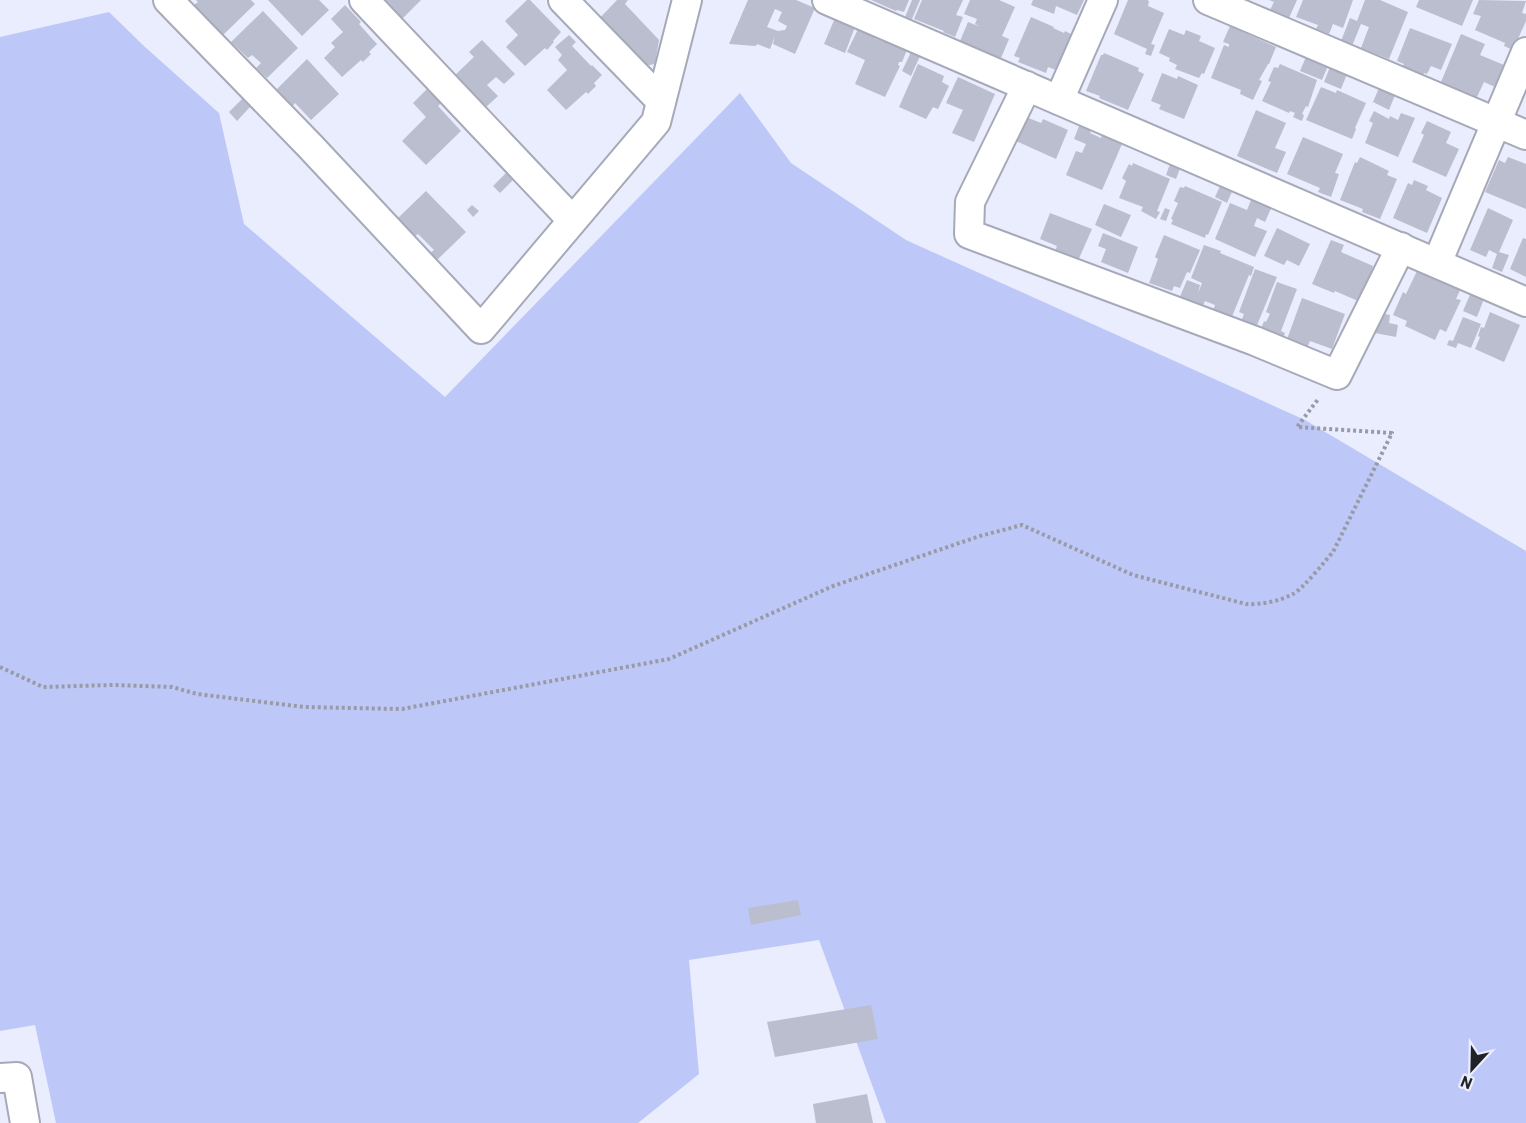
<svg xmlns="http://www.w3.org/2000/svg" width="1526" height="1123" viewBox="0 0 1526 1123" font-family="Barlow,sans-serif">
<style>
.green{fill:#bec8f8}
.building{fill:#babece;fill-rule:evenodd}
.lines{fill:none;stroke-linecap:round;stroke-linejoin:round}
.minor-casing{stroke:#a6a9b8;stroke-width:32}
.path{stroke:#989ba6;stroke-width:4;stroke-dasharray:3 3;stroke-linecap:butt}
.minor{stroke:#fff;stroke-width:28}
</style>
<rect width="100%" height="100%" fill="#e9edfd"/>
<polygon class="green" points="109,12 145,47 219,113 244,224 445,397 740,93 791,163 906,240 1305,420 1526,551 1526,1123 886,1123 819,940 689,960 699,1074 638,1123 56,1123 35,1025 0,1031 0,37"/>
<g class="building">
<polygon points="196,0 251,0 255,4 223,35 194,5 198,2"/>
<polygon points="268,0 319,0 329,10 302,36"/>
<polygon points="386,0 421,0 401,20 383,2"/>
<polygon points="527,0 530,0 561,32 553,41 554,42 547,50 545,48 525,66 506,47 518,35 505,21"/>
<polygon points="617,0 628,0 625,4 659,40 655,64 644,66 597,21"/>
<path d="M748 0H796L815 8 795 54 773 44 775 36 770 49 757 44 756 46 729 44ZM775 9 782 12 778 21 787 26 785 30 778 31 767 27Z"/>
<polygon points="871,0 909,0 904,12 897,10 896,11"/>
<polygon points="912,0 920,0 912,19 905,17"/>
<polygon points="922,0 963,0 956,15 963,17 955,37 943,32 944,31 914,19"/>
<polygon points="970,0 999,0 1015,7 1002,36 1009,39 1001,58 960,41 968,22 981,27 975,24 977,19 964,14"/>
<polygon points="1033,0 1084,0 1077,15 1056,6 1054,14 1031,5"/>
<polygon points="1128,0 1147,0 1149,1 1148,6 1164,13 1151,44 1155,45 1151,56 1145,54 1147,49 1114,34"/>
<polygon points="1269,0 1297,0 1289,18 1270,10 1274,2"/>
<polygon points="1303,0 1353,0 1343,28 1333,24 1329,34 1316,29 1318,25 1296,17"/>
<polygon points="1365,0 1380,0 1408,12 1389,59 1361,48 1369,27 1361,24 1352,46 1341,41 1350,18 1357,21"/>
<polygon points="1419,0 1473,0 1462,26 1416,7"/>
<polygon points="1479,0 1526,1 1522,13 1526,14 1526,21 1513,50 1504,46 1505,43 1475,30 1481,16 1473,14"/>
<polygon points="345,5 361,22 359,24 377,44 369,52 371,54 363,62 361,60 342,77 324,58 335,47 331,43 343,32 331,19"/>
<polygon points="263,11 298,48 267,78 256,68 261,63 252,55 248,58 231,42"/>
<polygon points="1031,17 1054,27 1053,28 1064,33 1065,31 1071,34 1056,70 1048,67 1046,73 1018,62 1020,58 1014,56"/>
<polygon points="835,18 855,27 845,53 824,44"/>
<polygon points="1230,26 1276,47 1269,64 1268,64 1259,80 1262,81 1253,100 1240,94 1241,90 1211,78 1224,45 1229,47 1229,44 1223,42"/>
<polygon points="1410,28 1452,44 1441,70 1431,66 1427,74 1424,73 1422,78 1401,69 1404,64 1397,61"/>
<polygon points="858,29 875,37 874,38 907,50 902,62 899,62 898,65 900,66 885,97 855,84 865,60 847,52"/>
<polygon points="1169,29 1184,35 1186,30 1201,36 1199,41 1215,48 1204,74 1202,73 1199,78 1175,69 1177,65 1169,61 1170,58 1159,53"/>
<polygon points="1461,34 1485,44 1480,55 1504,65 1495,87 1484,82 1477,97 1441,82"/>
<polygon points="569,35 576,42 572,46 591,66 592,65 602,75 594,83 596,86 588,94 586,92 566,110 547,90 567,70 558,60 562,55 555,47"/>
<polygon points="482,40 515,74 504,84 496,77 487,85 498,96 485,108 454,76 474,57 469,52"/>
<polygon points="911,52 920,56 911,76 902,71"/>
<polygon points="1104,53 1139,68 1138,71 1144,74 1128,110 1099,98 1100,96 1086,91 1101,55 1103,55"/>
<polygon points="1306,57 1328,66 1322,80 1300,71"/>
<polygon points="307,59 339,94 311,120 295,103 292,107 276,90"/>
<polygon points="918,64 944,76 942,82 949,86 938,109 933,107 926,119 899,107"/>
<polygon points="1280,64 1317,80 1308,107 1306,106 1302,114 1304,115 1302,121 1293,117 1295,113 1290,111 1289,113 1262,101 1271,82 1268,81 1274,67 1278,68"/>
<polygon points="1330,67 1347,74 1341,89 1324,82"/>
<polygon points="1162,73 1177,79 1178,76 1198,85 1184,119 1159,109 1161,105 1151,101"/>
<polygon points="958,77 995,94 974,142 952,133 963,110 946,103"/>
<polygon points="1321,87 1336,93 1337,90 1366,103 1355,128 1356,129 1352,139 1306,120"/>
<polygon points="1379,88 1395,95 1389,110 1373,102"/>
<polygon points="427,89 441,103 438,106 461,131 426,165 402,141 426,117 413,103"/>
<polygon points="242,99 250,107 237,121 229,112"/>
<polygon points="1256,110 1286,123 1275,148 1286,152 1277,173 1237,156"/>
<polygon points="1374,111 1389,119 1390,116 1398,120 1401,113 1415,118 1398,157 1365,143 1373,123 1369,121"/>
<polygon points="1026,117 1041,123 1043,119 1068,130 1056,159 1016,141"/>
<polygon points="1081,121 1093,126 1090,133 1101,138 1102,135 1122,144 1102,190 1066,175 1076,151 1082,153 1086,144 1074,139"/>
<polygon points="1427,121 1451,132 1446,143 1459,149 1446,177 1412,162 1424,135 1421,133"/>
<polygon points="1303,137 1343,154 1335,173 1339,174 1331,197 1318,192 1320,188 1287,174"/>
<polygon points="1360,157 1389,171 1387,175 1397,179 1380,219 1362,212 1363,209 1340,200 1355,162 1357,163"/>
<polygon points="1508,157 1526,164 1526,209 1485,192 1499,160 1505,163"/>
<polygon points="1171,161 1181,166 1176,179 1166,175"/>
<polygon points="1133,163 1170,179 1157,211 1160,212 1156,219 1141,211 1143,207 1119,198 1126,181 1122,178 1129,164 1132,166"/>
<polygon points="507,172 513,180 500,193 493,186"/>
<polygon points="1414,180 1428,186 1426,190 1442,198 1427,233 1393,218 1408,183 1412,185"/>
<polygon points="1222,182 1234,187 1227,203 1215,197"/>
<polygon points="1185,186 1222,202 1208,235 1206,234 1205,238 1171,224 1173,220 1171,219 1178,203 1174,201 1180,187 1184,188"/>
<polygon points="426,191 466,232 437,260 430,253 434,250 418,234 415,236 398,218"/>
<polygon points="1253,195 1273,204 1265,222 1257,218 1254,226 1267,231 1255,257 1215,239 1230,203 1247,210"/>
<polygon points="1104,204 1131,215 1121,237 1095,225"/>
<polygon points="472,205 479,211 473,217 467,210"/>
<polygon points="1165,208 1170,210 1166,221 1160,219"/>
<polygon points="1488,208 1513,220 1499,252 1509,255 1502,272 1492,268 1497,254 1489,250 1486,257 1470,250"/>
<polygon points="1050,213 1092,229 1077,263 1054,254 1057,246 1040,239"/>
<polygon points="1277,228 1310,244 1299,266 1287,260 1284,265 1264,256"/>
<polygon points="1103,233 1138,247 1128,273 1101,262 1106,249 1098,246"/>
<polygon points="1164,235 1200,250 1190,273 1187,272 1180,288 1174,286 1172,291 1149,283 1158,259 1155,257"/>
<polygon points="1523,238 1526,239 1526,277 1510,269"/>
<polygon points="1331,240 1344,245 1341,252 1373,266 1372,270 1373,270 1369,281 1367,281 1358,301 1335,291 1334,293 1312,284"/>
<polygon points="1204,245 1221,251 1220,253 1254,267 1251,276 1249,275 1231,319 1213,311 1215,305 1205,301 1201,310 1179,299 1187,280 1200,285 1198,293 1202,283 1191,278"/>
<polygon points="1255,269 1277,277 1255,330 1240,324 1244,314 1239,312"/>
<polygon points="1418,269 1461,288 1456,299 1461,300 1446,332 1440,329 1435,340 1405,326 1407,321 1393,315 1403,292 1406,294"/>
<polygon points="1277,282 1297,289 1281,331 1285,333 1282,341 1260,332 1264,321 1266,322 1270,314 1266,312"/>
<polygon points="1472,290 1485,296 1477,317 1463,311"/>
<polygon points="1302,298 1345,314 1332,349 1310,341 1306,350 1286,342"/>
<polygon points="1490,312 1520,325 1504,362 1475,349 1480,337 1478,336 1481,327 1484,328"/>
<polygon points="1379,313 1390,315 1389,323 1398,325 1396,337 1375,333"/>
<polygon points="1463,317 1481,324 1471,348 1458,343 1456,348 1447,345 1449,340 1453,341"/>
<polygon points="798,900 801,915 751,925 748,908"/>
<polygon points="871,1005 878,1039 775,1057 767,1022"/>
<polygon points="867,1094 873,1123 816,1123 813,1104"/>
</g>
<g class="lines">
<g class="minor-casing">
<g id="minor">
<polyline points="168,0 310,146 481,329 656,122 687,0"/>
<polyline points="364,0 572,220"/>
<polyline points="563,0 661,101"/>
<polyline points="827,0 1526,302"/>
<polyline points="1208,0 1526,135"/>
<polyline points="1027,86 970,202 969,234 1255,341 1337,375 1401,247"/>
<polyline points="1059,100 1103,0"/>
<polyline points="1437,263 1526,52"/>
<polyline points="0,1078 17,1077 25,1123"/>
</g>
</g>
<path class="path" d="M0 667 43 687 113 685 172 687 197 694 304 707 402 709 669 659 833 586 980 536 1022 525 1133 575 1246 604C1260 605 1280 601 1293 594 1304 588 1324 562 1333 552L1392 433 1297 427 1319 398"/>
<use href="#minor" class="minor"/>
</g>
<g transform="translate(1472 1069) rotate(202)" stroke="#e9edfd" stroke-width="4.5" paint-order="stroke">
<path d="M0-4.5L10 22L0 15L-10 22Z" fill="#212228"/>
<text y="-9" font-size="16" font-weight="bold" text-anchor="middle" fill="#212228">N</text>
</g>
</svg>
